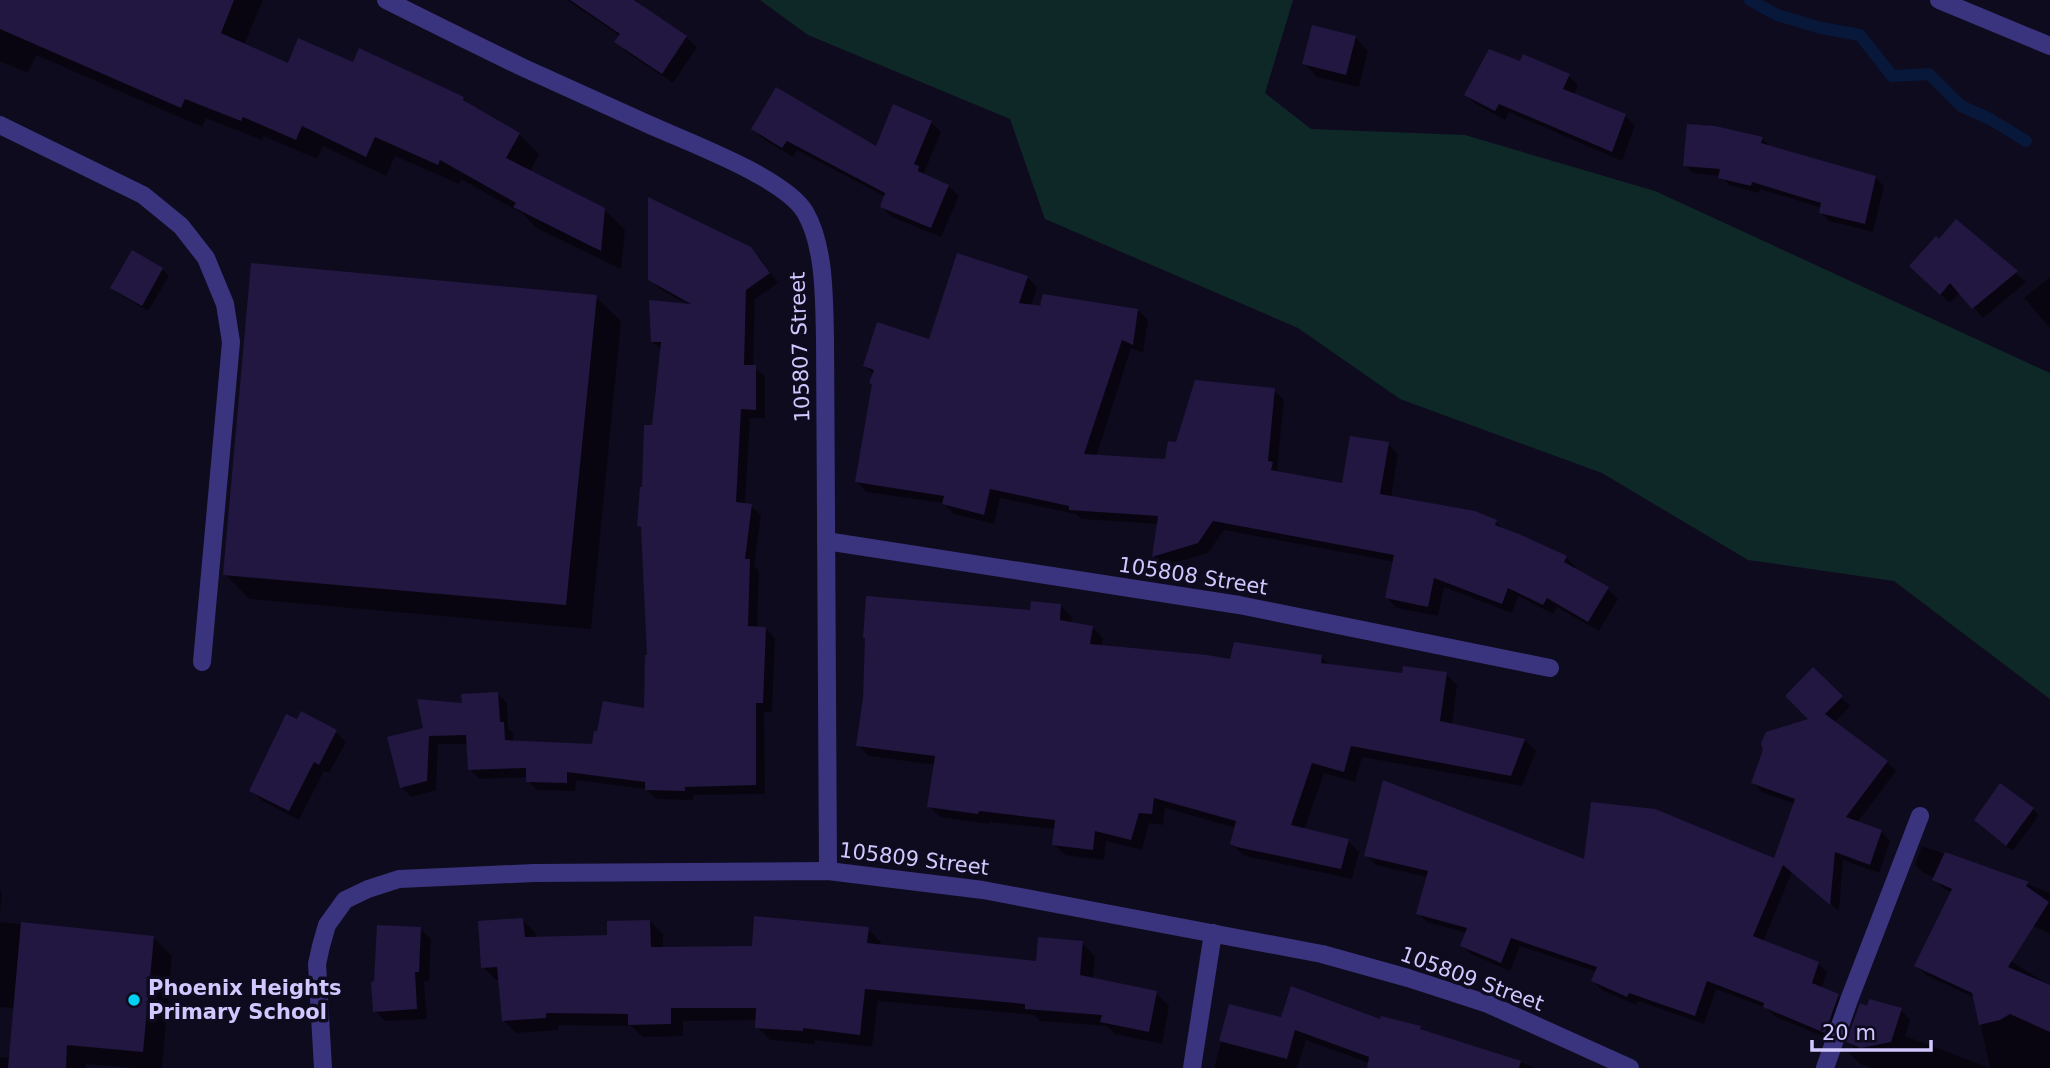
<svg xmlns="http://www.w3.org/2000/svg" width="2050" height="1068" viewBox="0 0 2050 1068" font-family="'DejaVu Sans',sans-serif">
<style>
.green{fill:#0e2828}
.shadow{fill:#0007}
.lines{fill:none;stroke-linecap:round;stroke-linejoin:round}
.stream{stroke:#07183b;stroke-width:12}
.building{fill:#211740}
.minor{stroke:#3a347f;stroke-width:18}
.poi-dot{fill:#00d1f3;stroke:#0f0b1e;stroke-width:2.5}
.labels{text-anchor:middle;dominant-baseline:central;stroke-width:7;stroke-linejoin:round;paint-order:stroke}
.street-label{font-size:21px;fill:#d1c8ff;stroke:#0f0b1e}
.poi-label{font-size:21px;font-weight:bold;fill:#d1c8ff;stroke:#0f0b1e;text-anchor:start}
</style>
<rect width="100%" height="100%" fill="#0f0b1e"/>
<polygon class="green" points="760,0 1293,0 1265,93 1311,129 1465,135 1655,191 2050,373 2050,699 1894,581 1748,560 1602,473 1400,399 1298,328 1045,219 1010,119 808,35"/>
<g class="shadow">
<polygon points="0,0 263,0 244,45 289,65 354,64 463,98 474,109 519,134 539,154 530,172 604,209 625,230 621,269 536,228 523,214 461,179 459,184 395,156 386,176 323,146 317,159 263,136 262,140 206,118 202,127 36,55 28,73 0,61"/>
<polygon points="567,0 636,0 656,17 686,37 697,47 673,83 626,52 616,42 620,36"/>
<polygon points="1355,37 1368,51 1359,87 1317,77 1304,63"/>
<polygon points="1521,63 1569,76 1578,85 1574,96 1625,116 1635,125 1622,161 1509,112 1505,120 1476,104 1466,95"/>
<polygon points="931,122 941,132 924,173 929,178 948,186 959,196 941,237 892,217 882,207 886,197 797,150 793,157 763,139 753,129 876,149"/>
<polygon points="1762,139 1771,147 1875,177 1884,186 1873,232 1829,221 1821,213 1822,208 1760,189 1759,193 1729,185 1721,176 1693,173 1685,165"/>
<polygon points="1956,221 2026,282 1983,318 1960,292 1950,303 1920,276 1939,242"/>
<polygon points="750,248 760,258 778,283 755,299 753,367 765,376 765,418 750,418 745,505 751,506 761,515 754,566 759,570 757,628 766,629 775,638 772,712 764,712 765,794 693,795 693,800 656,799 646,789 576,780 575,791 537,790 528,781 528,777 479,779 470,769 468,744 438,744 436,790 411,797 402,787 425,729 463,705 497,693 507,703 508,729 513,733 513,742 594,746 646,710 649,657 643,530 639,526 654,427 662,351 652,341 689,305 660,289 650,279"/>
<polygon points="162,269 169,276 148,311 119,294 112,288"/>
<polygon points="1027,277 1037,287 1031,306 1138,310 1148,320 1143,353 1131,348 1096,457 1167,461 1177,444 1274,390 1284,400 1277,469 1282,474 1344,485 1388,444 1398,454 1391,498 1496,522 1504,530 1566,557 1576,567 1574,570 1608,589 1618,599 1599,631 1557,607 1553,614 1518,596 1512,613 1444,587 1438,616 1397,608 1387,598 1395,562 1224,530 1208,553 1163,566 1154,556 1158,524 1081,519 1076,514 1000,498 994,524 954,514 943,503 867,492 857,482 874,375 865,366 930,341"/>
<polygon points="2050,277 2050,328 2024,298"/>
<polygon points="596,297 621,321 591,629 249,599 225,574"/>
<polygon points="1060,605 1072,617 1071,624 1092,627 1103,638 1102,647 1232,661 1321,656 1330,666 1404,675 1446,674 1457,685 1452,725 1525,740 1536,751 1522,786 1362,757 1355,782 1324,773 1304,830 1348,841 1359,852 1352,879 1250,857 1243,855 1232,844 1236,828 1165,808 1163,825 1149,823 1142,850 1106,841 1104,860 1065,855 1054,844 1056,829 989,822 989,824 940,817 929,806 935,765 869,756 858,745 1032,612"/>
<polygon points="1813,670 1850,706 1834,723 1887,762 1896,771 1857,823 1881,831 1890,841 1879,873 1843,860 1839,911 1792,872 1763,942 1818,963 1827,973 1821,989 1838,996 1847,1005 1834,1041 1774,1016 1766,1008 1716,989 1704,1024 1638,1001 1636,1005 1602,990 1593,981 1597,972 1520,946 1510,971 1471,954 1462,945 1467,933 1427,922 1418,913 1428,877 1375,865 1366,855 1586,862 1776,860 1795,804 1762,792 1753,783 1811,719"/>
<polygon points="301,714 336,732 346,742 329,773 324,771 299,820 261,800 251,790"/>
<polygon points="2033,809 2039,815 2013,851 1982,827"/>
<polygon points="1922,846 2028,883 2031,886 2050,893 2050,934 1981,900 1978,905 1942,888 1935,878 1924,873 1915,865"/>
<polygon points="0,890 2,892 0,915"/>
<polygon points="1940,916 2050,986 2050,1068 1872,1068 1860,1064 1850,1054 1853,1046 1848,1041 1901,1010 1910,1020 1905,1036 1990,1068 1975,998 1926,975 1916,965"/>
<polygon points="523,920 535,932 536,938 609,937 650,921 663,934 663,948 754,948 868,929 881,942 880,946 1037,963 1082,943 1095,956 1093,980 1156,993 1169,1006 1162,1044 1115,1034 1107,1026 1040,1021 1034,1015 878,1001 872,1047 815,1040 815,1044 770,1040 757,1027 757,1020 683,1021 683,1036 643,1037 631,1026 558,1025 558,1030 516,1033 503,1020 500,980 496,980 483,967"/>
<polygon points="0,922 153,937 172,956 162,1068 135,1068 86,1064 86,1068 0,1068 0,1057 11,1058 15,1008 0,1007"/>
<polygon points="420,929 431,939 429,982 424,981 427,1019 385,1021 375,1011 376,983"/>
<polygon points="1231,1006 1282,1019 1382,1022 1420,1028 1425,1032 1513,1059 1535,1068 1368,1068 1369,1063 1306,1040 1297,1068 1214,1068"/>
</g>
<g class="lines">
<polyline class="stream" points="1750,0 1777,15 1821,28 1860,35 1892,76 1929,74 1961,106 1990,119 2026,141"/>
</g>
<g class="building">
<polygon points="0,0 234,0 221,33 288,63 298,38 353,62 359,48 464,97 463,100 520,133 506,158 605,208 601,251 513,207 516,203 440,160 438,165 375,137 366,157 302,126 296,140 243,117 241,121 185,99 181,108 0,29"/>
<polygon points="570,0 634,0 687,36 662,74 614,42 620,34"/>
<polygon points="1312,25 1356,36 1346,75 1302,64"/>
<polygon points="1489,49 1520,61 1523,54 1570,74 1563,89 1626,114 1612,152 1499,104 1495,111 1464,95"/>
<polygon points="776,87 876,146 893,104 932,121 914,164 919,166 918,171 949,185 931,228 880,207 885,193 787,141 782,148 751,129"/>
<polygon points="1687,124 1715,126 1763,137 1761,143 1876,176 1865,224 1819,213 1821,203 1752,182 1751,186 1718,178 1720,169 1683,166"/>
<polygon points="648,197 751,247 770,273 746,290 744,365 756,365 756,410 741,409 736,502 752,504 745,559 750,559 748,626 766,627 763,703 756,703 756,785 685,787 685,791 645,790 645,782 567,772 567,783 526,782 526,768 468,770 466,735 429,736 427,781 400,788 387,737 423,728 417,699 462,703 461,694 498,692 500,722 504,722 505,740 592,744 594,731 597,731 603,701 644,708 645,655 647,655 641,527 637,526 640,487 642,487 644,425 652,425 661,342 651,342 649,300 691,304 648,280"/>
<polygon points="1956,219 2018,271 1972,309 1950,283 1940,295 1909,266 1936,236 1939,239"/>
<polygon points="132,250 163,268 142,306 110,288"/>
<polygon points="957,253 1028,276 1019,303 1043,306 1040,305 1043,294 1138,309 1133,345 1122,340 1084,454 1165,459 1168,441 1176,442 1195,380 1275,388 1268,461 1273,462 1271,470 1342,483 1350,436 1389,442 1380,494 1475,511 1497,520 1495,525 1519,534 1567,556 1564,562 1609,587 1588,622 1547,598 1543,605 1508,588 1502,604 1434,578 1428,607 1385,598 1394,555 1213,521 1198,543 1152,557 1158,516 1069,510 1069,506 990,489 984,515 942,504 944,496 855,482 872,384 869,383 874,370 863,366 877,322 929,339"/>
<polygon points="251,263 597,295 566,605 223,575"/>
<polygon points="866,596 1030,610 1031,601 1061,604 1060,620 1093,626 1090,644 1207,655 1230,659 1234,642 1322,655 1321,663 1402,673 1403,666 1447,672 1440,721 1525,739 1511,776 1351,746 1344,772 1312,763 1291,825 1349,839 1341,869 1237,847 1230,844 1236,821 1154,798 1152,814 1139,813 1131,840 1095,831 1093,850 1052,845 1055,820 979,811 978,814 927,807 935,756 856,746 863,698 865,638 863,638"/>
<polygon points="1813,667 1843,696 1825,714 1888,761 1846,817 1882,830 1870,865 1835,852 1830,905 1783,865 1753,936 1819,962 1812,983 1839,994 1825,1033 1763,1007 1764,1003 1707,981 1695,1016 1629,993 1627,997 1591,981 1597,967 1511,938 1501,963 1460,946 1467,928 1416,914 1428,871 1364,856 1383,780 1584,859 1591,802 1655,809 1774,858 1795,799 1751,783 1763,750 1761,743 1766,732 1808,719 1785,696"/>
<polygon points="301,711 337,730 319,765 314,762 289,811 249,791 286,714 297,719"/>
<polygon points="2000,783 2034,808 2006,846 1974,820"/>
<polygon points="1945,852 2029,882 2026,886 2049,902 2008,967 2050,985 2050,1032 2010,1014 2000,1020 1979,1025 1972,993 1914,966 1952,889 1932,880"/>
<polygon points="754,916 869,927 867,943 1036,961 1038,937 1083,941 1080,975 1157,991 1149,1032 1100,1022 1102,1015 1025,1009 1025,1004 865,989 860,1035 803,1028 803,1031 755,1028 756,1008 671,1008 671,1024 628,1025 628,1014 546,1013 546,1018 502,1021 497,967 481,968 478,921 523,918 525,937 607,935 607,921 650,920 651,947 752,946"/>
<polygon points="21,922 154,936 143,1052 67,1045 66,1068 8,1068"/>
<polygon points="377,925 421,927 419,972 415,972 417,1009 373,1012 371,982 374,981"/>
<polygon points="1291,986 1380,1019 1381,1016 1421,1026 1420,1029 1521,1061 1519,1068 1367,1068 1369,1057 1295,1030 1287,1059 1219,1041 1229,1004 1281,1017"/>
<polygon points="1869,999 1902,1008 1891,1042 1861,1048 1846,1042 1860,1003 1867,1006"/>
</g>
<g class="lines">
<g class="minor">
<path d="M386 0C432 23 478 46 524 68 566 87 608 106 650 125 688 142 785 178 805 212 825 246 824 299 825 337L828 871"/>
<polyline points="1939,0 2050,46"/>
<polyline points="0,125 143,195 181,226 206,258 225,304 231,342 202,662"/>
<polyline points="826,541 1239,605 1550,668"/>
<polyline points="323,1068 317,964 321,946 327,925 345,900 368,889 399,879 534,873 828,871 983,890 1322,954 1408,978 1488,1004 1630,1068"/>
<polyline points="1192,1068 1213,933"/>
<polyline points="1825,1068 1849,1000 1920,816"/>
</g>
</g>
<circle class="poi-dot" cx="134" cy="1000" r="7"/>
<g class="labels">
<g class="street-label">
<text transform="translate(800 347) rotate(-92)">105807 Street</text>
<text transform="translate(1193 576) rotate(9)">105808 Street</text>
<text transform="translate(914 859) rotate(7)">105809 Street</text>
<text transform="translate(1472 979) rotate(20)">105809 Street</text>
</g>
<g class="poi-label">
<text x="148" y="988">Phoenix Heights<tspan x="148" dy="24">Primary School</tspan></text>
</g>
</g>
<path d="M1812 1040v10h119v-10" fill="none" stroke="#d1c8ff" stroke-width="3.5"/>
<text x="1822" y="1040" font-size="21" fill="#d1c8ff" stroke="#0f0b1e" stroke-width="5" paint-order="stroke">20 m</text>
</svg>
